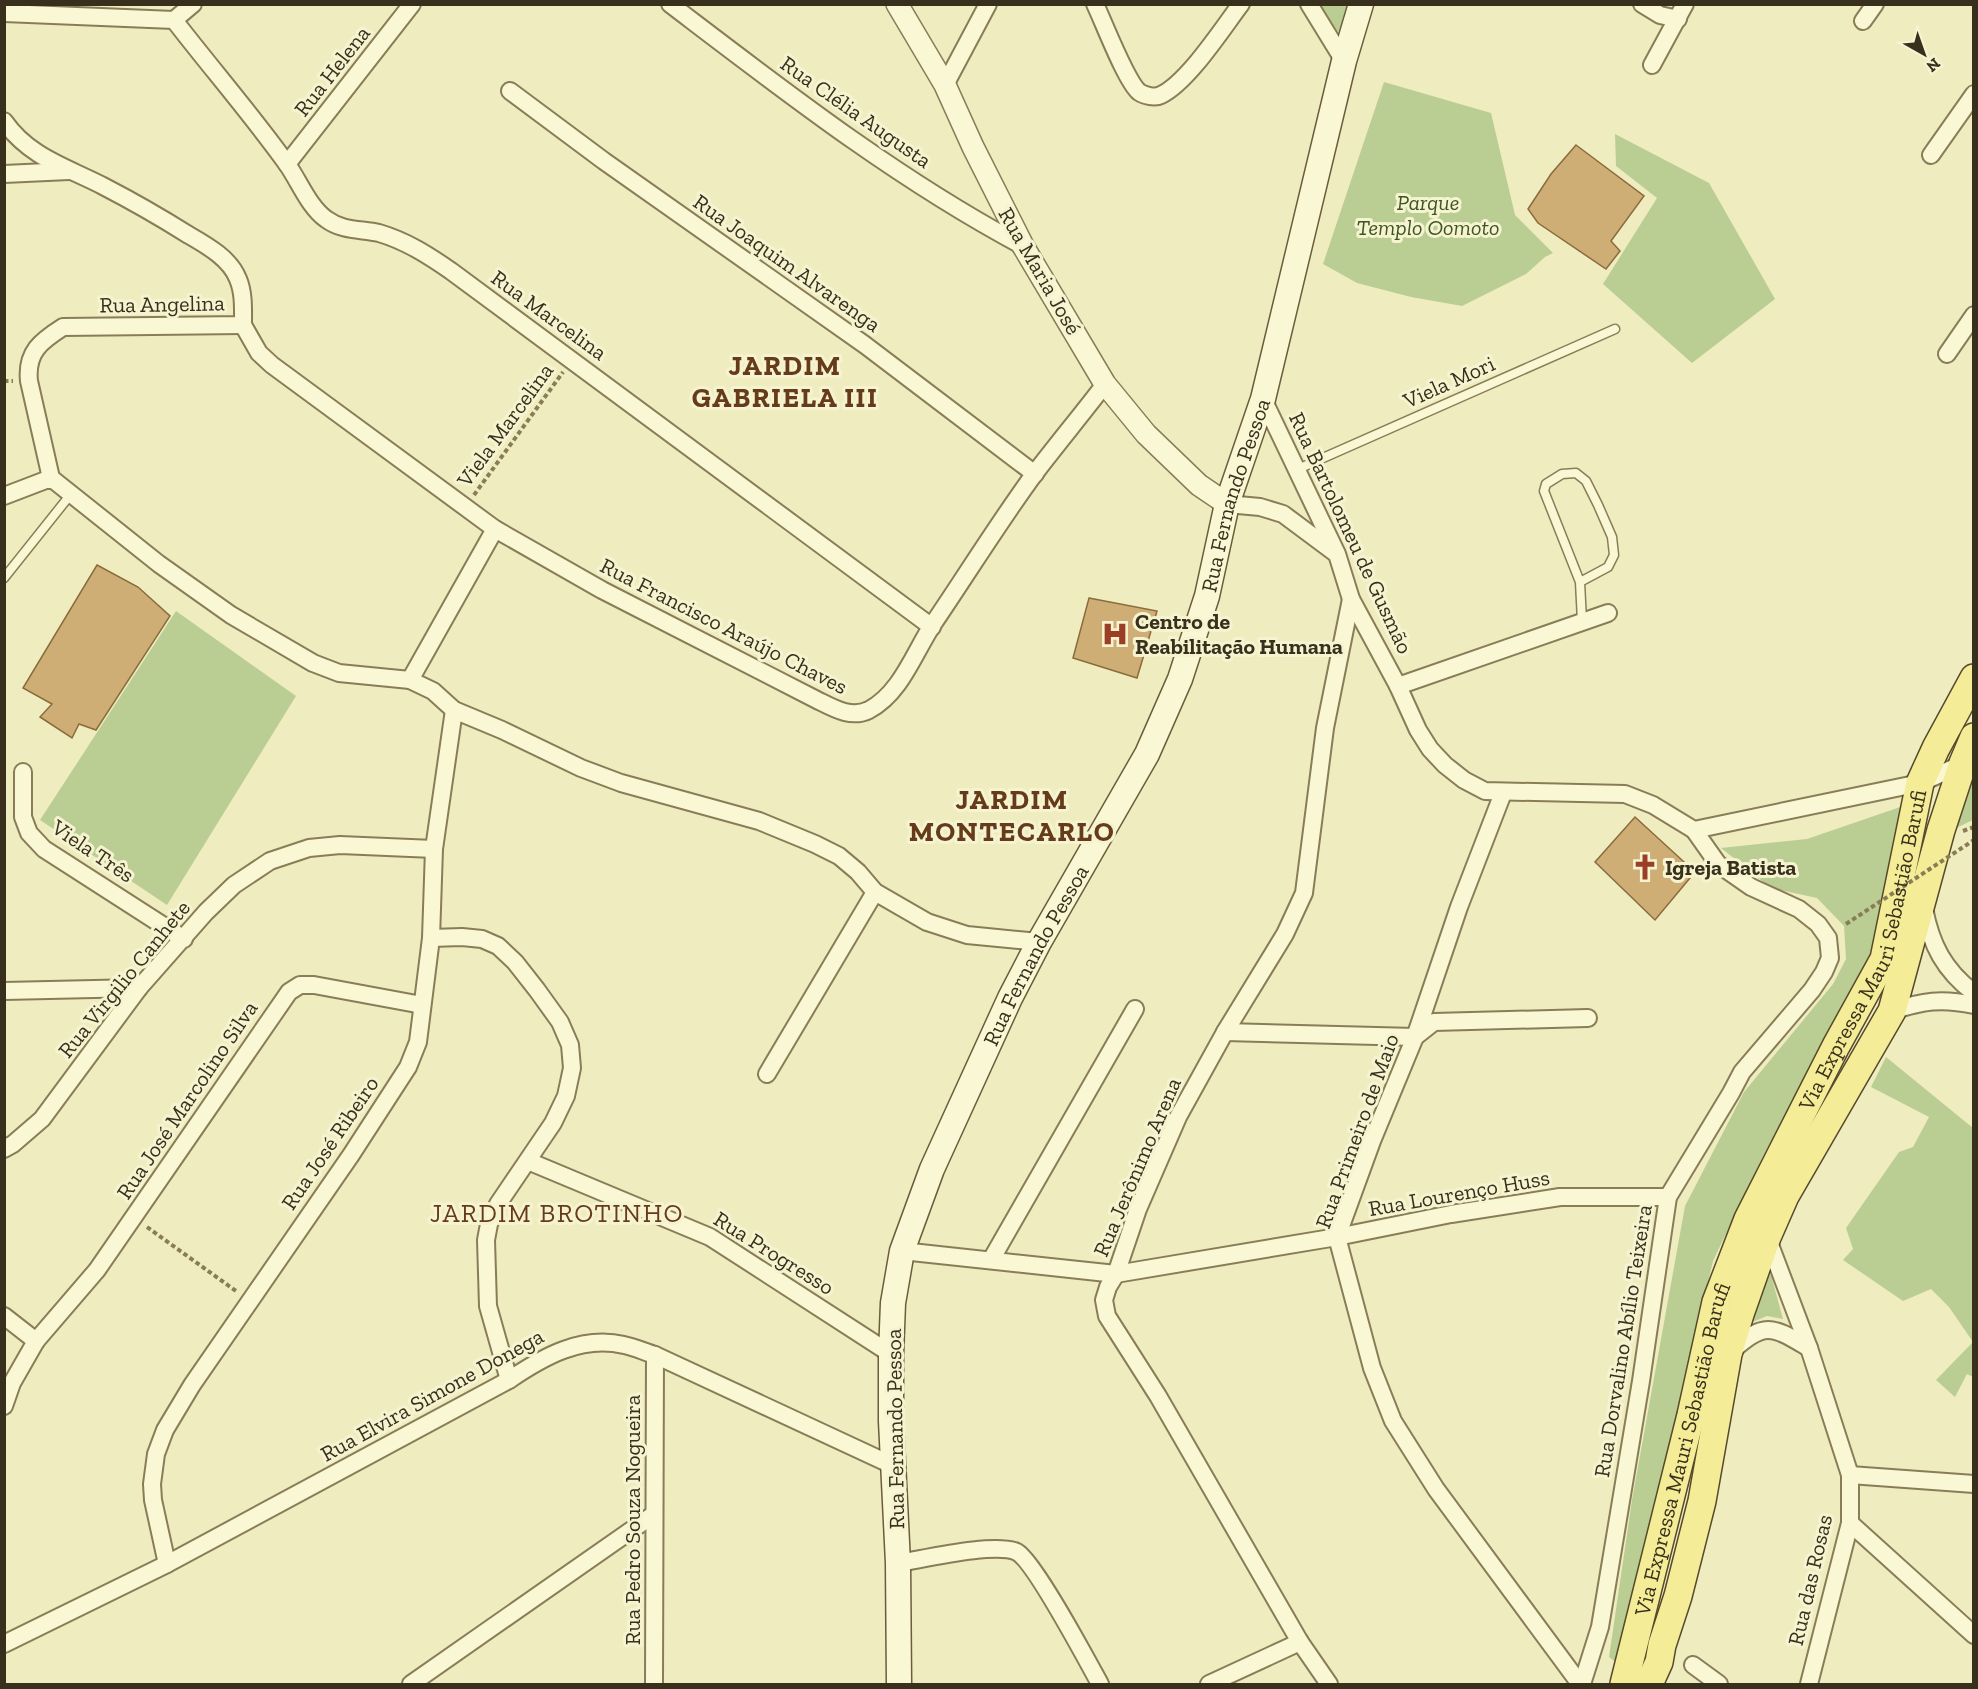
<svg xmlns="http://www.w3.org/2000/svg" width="1978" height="1689" viewBox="0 0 1978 1689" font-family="'Zilla Slab',serif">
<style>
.green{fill:#bace94}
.building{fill:#cfae75;stroke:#896c3c;stroke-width:1.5}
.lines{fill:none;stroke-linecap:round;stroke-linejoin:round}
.service-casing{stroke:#897d57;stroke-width:11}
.minor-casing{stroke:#897d57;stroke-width:20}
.tertiary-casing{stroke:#897d57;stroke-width:24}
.secondary-casing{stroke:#6b5d3b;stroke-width:27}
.primary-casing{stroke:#56492c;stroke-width:30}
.path{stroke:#897d57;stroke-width:4;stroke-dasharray:4.5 3;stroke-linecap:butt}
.service{stroke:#faf7d4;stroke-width:8}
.minor{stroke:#faf7d4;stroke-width:16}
.tertiary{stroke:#faf7d4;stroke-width:21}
.secondary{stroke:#faf7d4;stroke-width:24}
.primary{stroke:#f4ec96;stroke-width:27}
.path-bridge{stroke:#897d57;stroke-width:4;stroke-dasharray:4.5 3;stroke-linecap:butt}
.labels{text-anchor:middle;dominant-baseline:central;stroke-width:6;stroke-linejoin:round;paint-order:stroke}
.street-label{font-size:22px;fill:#38301c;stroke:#f6f4d0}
.park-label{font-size:22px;font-style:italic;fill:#3d5522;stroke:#f6f4d0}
.poi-label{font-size:22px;font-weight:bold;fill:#38301c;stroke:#f6f4d0;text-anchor:start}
.quarter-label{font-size:26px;letter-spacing:1.5px;fill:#663b1a;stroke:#f6f4d0}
.district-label{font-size:28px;font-weight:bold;letter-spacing:1.5px;fill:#663b1a;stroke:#f6f4d0}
</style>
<rect width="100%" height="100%" fill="#efecc0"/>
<g class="green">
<polygon points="1320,5 1347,5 1348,15 1338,32"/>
<polygon points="1384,82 1491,113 1515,215 1553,253 1545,257 1526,274 1462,306 1411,297 1357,283 1323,264"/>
<polygon points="1615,134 1709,183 1775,299 1692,363 1603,284 1657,198 1616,166"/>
<polygon points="176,611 296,696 167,905 40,820"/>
<polygon points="1973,771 1973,820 1952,830"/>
<polygon points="1909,804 1876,952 1763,1156 1713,1261 1617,1663 1609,1657 1632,1500 1685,1206 1744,1092 1833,984 1846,959 1844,926 1817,898 1771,888 1721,848 1807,839"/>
<polygon points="1886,1057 1973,1128 1973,1377 1967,1374 1955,1397 1936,1380 1973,1342 1949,1307 1931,1289 1903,1301 1843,1260 1853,1249 1846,1228 1899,1152 1913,1147 1929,1117 1871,1087"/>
<polygon points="1771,1275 1783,1319 1767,1316 1750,1323 1761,1279"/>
</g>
<g class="building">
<polygon points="1576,145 1644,196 1611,241 1620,251 1606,269 1538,223 1528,209 1551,174"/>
<polygon points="97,565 138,587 170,616 96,730 79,724 72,738 40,717 52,704 23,688"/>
<polygon points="1089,598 1157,611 1137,678 1073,658"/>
<polygon points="1635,817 1695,872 1655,920 1595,862"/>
</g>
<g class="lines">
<g class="service-casing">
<g id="service">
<polyline points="1298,469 1615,329"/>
<polyline points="4,578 71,494"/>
<polyline points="1580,582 1608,567 1614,555 1612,537 1598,505 1586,481 1576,473 1562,474 1546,484 1544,491 1580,582 1582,621"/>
</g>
</g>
<g class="minor-casing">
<g id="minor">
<path d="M670 4C783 90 897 179 1023 246"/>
<path d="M1095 4C1104 23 1126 81 1139 92 1145 96 1155 98 1161 95 1188 82 1222 29 1241 4"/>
<polyline points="1309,4 1344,61"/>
<polyline points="1642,4 1660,15 1678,19"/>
<polyline points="4,13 174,20 193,4"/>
<path d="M174 20C211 68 251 114 287 164 299 181 309 207 326 219 342 231 360 229 379 233 406 241 428 255 451 271L932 627"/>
<polyline points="1863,21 1875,4"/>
<polyline points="1652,65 1685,4"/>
<polyline points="945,85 988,4"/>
<polyline points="510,91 604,161 865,345 1035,474"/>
<path d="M4 121C29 157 66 167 103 186 132 201 160 217 187 234 206 245 230 258 238 279 244 293 243 310 243 325L63 327C41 341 26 352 29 381L51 478"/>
<polyline points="1931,155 1974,94"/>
<polyline points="287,164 412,4"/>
<polyline points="4,174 69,171"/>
<path d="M243 325 259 353 272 365 495 529 602 590 817 700C833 708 851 719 869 710 901 693 914 653 933 624 967 574 999 522 1035 473 1058 443 1082 414 1105 384"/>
<polyline points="1947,354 1974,315"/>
<polyline points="1263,399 1337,554 1351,599 1398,686 1418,730 1430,749 1445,765 1464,780 1485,791 1625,794 1653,805 1694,830 1920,783 1967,762"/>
<polyline points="4,496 51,478 159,564 231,615 313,663 339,673 410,680 433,691 454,710 502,730 581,768 621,783 759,821 815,844 839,856 858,872 875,892 927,922 967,935 1039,942"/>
<polyline points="1227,504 1260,507 1283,514 1334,552"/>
<polyline points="410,680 495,529"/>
<polyline points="1398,686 1608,613"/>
<polyline points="23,772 23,817 29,833 44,849 184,939"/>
<polyline points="1503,793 1459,907 1415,1037 1372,1141 1337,1237 1372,1368 1393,1421 1436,1489 1580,1684"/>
<path d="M1924 908C1931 945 1944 970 1974 993"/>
<polyline points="431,938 462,937 482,939 498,946 515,962 537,990 560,1022 570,1045 572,1068 566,1096 553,1123 498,1204 489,1224 486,1240 488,1306 509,1380"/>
<polyline points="4,991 139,988"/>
<path d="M1892 1011C1923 1001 1941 998 1974 1005"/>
<polyline points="1225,1032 1415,1037 1434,1022 1588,1018"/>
<polyline points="767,1074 875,892"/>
<polyline points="4,1149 13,1144 42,1119 139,988 206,912 234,885 270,861 309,848 340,845 434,849"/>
<polyline points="528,1161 710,1237 891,1354"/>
<polyline points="1767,1237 1809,1348 1850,1475 1850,1523 1809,1684"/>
<polyline points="902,1251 1116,1274 1337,1237 1451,1214 1560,1197 1668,1197"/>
<polyline points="991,1260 1135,1009"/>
<polyline points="4,1316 36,1341 12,1383 4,1406"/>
<polyline points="36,1341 97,1270 289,992 300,985 314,985 422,1005"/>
<path d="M1732 1351C1765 1320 1773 1327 1809 1348"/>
<polyline points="1850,1475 1974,1484"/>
<polyline points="1850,1523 1974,1635"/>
<path d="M898 1563C924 1559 995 1542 1017 1552 1034 1561 1088 1662 1100 1684"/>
<polyline points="167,1564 153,1500 152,1484 156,1454 165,1430 192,1385 351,1155 408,1067 418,1042 431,938 434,849 454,710"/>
<path d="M4 1644 167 1564 509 1380C543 1357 581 1335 624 1345 634 1347 645 1352 655 1355L894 1466"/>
<polyline points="1693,1665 1719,1684"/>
<polyline points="411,1684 653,1515"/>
<polyline points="654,1684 655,1355"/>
<polyline points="1209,1684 1300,1642"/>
<polyline points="1329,1684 1300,1642 1158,1396 1107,1316 1104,1300 1108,1287 1116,1274 1138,1209 1178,1117 1225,1032 1285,934 1304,893 1325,728 1351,599"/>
<polyline points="1582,1684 1600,1627 1641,1381 1668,1197 1731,1093 1742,1072 1812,990 1824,972 1830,958 1828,938 1818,924 1799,909 1751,887 1718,864 1694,830"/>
</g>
</g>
<g class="tertiary-casing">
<polyline id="tertiary" points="897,4 945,85 973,147 1023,246 1105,384 1146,434 1199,485 1227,504"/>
</g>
<g class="secondary-casing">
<g id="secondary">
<path id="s1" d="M899 1684 898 1563 891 1421V1354L893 1303 902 1251 932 1169 1010 998 1039 942 1147 754 1180 679 1207 596 1227 504 1263 399 1344 61 1361 4"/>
</g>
</g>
<g class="primary-casing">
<g id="primary">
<path id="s2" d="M1624 1684 1691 1415 1716 1302 1748 1219 1836 1046 1884 959 1920 783 1936 748 1974 678"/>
<polyline points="1649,1684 1659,1662 1662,1645 1678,1596 1702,1501 1728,1354 1740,1314 1767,1237 1785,1196 1892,1011 1941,830 1963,763 1974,737"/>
</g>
</g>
<g class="path">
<polyline points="4,381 13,381"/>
<polyline points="474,495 563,372"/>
<polyline points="1963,831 1974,827"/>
<polyline points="147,1227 236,1291"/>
</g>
<use href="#service" class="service"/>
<use href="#minor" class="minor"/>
<use href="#tertiary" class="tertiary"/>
<use href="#secondary" class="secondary"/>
<use href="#primary" class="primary"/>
<polyline class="path-bridge" points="1846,924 1974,840"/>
</g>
<defs>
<g id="hospital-bare" transform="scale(2.07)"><path d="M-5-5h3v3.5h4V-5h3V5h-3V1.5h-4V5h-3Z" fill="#9a3f25" stroke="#f6f4d0" stroke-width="2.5" paint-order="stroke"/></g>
<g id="church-bare" transform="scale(2.07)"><path d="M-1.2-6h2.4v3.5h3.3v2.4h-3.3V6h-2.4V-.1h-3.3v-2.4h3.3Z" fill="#9a3f25" stroke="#f6f4d0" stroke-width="2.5" paint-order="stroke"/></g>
</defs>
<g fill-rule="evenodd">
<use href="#hospital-bare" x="1115" y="634"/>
<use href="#church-bare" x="1645" y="867"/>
</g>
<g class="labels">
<g class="street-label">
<text transform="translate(332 71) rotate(-52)">Rua Helena</text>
<text transform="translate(856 112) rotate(35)">Rua Clélia Augusta</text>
<text transform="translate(787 263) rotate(35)">Rua Joaquim Alvarenga</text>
<text transform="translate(1040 271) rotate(60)">Rua Maria José</text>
<text transform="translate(162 304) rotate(-1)">Rua Angelina</text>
<text transform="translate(549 315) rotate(36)">Rua Marcelina</text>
<text transform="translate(1449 382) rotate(-24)">Viela Mori</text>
<text transform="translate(505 425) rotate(-54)">Viela Marcelina</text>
<text stroke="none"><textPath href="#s1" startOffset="1263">Rua Fernando Pessoa</textPath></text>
<text transform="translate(1351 533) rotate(65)">Rua Bartolomeu de Gusmão</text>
<text transform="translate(724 626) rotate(27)">Rua Francisco Araújo Chaves</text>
<text transform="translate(93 851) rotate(34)">Viela Três</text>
<text stroke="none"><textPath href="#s2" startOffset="777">Via Expressa Mauri Sebastião Barufi</textPath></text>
<text stroke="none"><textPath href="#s1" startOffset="759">Rua Fernando Pessoa</textPath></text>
<text transform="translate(124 979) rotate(-51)">Rua Virgilio Canhete</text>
<text transform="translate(187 1100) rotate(-56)">Rua José Marcolino Silva</text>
<text transform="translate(1357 1131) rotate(-70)">Rua Primeiro de Maio</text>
<text transform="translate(330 1143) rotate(-56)">Rua José Ribeiro</text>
<text transform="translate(1137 1167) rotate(-67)">Rua Jerônimo Arena</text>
<text transform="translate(1459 1193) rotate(-10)">Rua Lourenço Huss</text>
<text transform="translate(774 1253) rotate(32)">Rua Progresso</text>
<text transform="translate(1623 1341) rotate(-81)">Rua Dorvalino Abílio Teixeira</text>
<text transform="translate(432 1395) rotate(-29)">Rua Elvira Simone Donega</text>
<text transform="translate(895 1429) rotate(-91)">Rua Fernando Pessoa</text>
<text stroke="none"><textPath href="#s2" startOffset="242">Via Expressa Mauri Sebastião Barufi</textPath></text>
<text transform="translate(632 1520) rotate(-90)">Rua Pedro Souza Nogueira</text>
<text transform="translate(1810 1580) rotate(-77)">Rua das Rosas</text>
</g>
<g class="park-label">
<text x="1428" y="202">Parque<tspan x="1428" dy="25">Templo Oomoto</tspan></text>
</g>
<g class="poi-label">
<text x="1135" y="621">Centro de<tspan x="1135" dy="25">Reabilitação Humana</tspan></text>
<text x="1665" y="867">Igreja Batista</text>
</g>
<g class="quarter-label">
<text x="557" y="1213">JARDIM BROTINHO</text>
</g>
<g class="district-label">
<text x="785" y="365">JARDIM<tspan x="785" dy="32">GABRIELA III</tspan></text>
<text x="1012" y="799">JARDIM<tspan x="1012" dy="32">MONTECARLO</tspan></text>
</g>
</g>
<rect width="1978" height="1689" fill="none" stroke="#38301c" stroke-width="12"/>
<g transform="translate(1924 54) rotate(140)" stroke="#f6f4d0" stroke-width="4.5" paint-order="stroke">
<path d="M0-4.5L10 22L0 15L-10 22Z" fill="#38301c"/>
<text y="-9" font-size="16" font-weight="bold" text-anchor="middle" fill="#38301c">N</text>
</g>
</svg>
